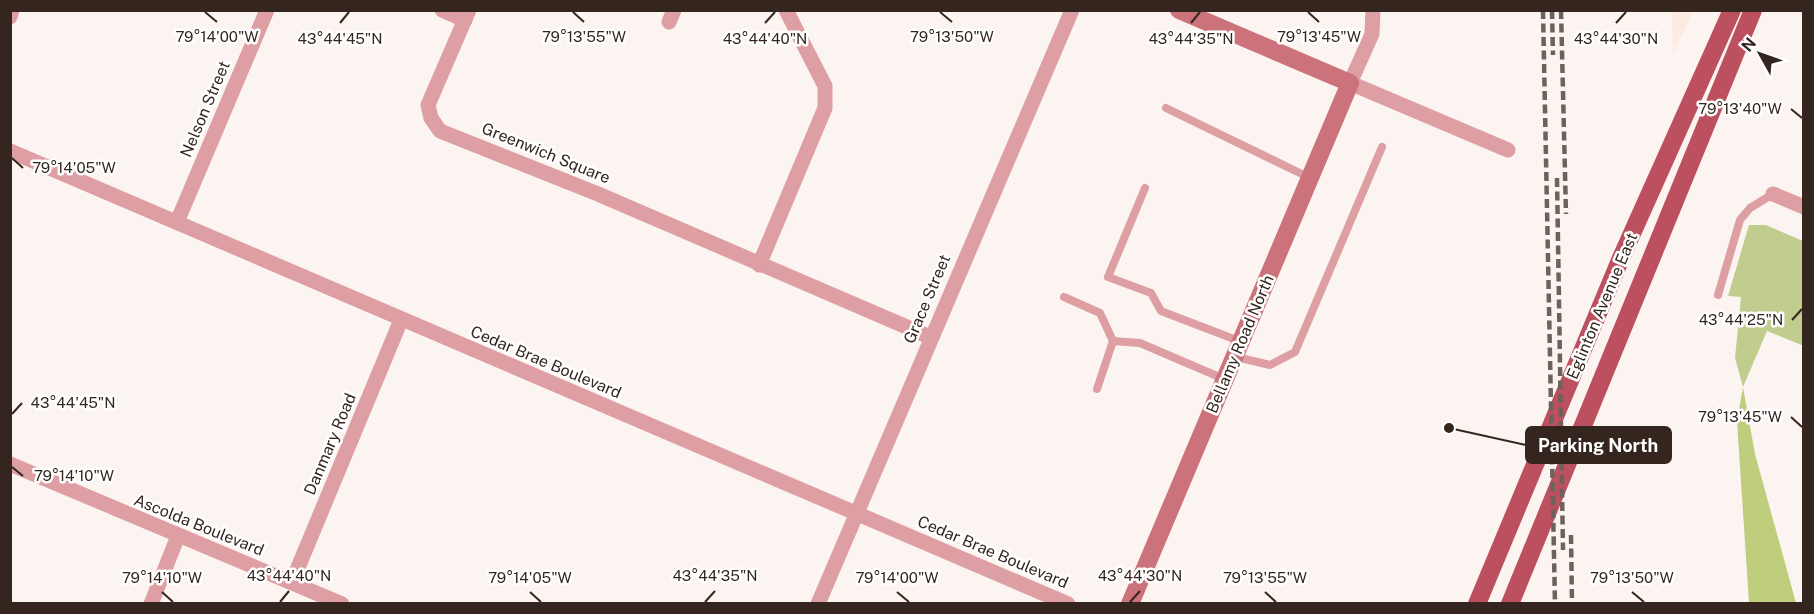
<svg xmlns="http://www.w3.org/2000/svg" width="1814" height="614" viewBox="0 0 1814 614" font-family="'Public Sans',sans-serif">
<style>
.built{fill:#fdebe2}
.green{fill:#c0cd8f}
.forest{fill:#bece7d}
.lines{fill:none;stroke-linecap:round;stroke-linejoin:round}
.lane{stroke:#dd9fa3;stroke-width:8}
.street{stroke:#dd9fa3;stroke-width:15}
.secondary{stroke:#cc727b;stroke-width:18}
.primary{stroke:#bd505f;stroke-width:18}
.rail{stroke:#6d615b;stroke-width:4.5;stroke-dasharray:9 4.5;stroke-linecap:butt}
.ticks{fill:none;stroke:#34261f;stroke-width:2}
.labels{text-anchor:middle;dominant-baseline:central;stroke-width:5;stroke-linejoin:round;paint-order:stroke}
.street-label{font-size:16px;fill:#34261f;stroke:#fff}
.ticks-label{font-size:15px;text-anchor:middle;fill:#34261f;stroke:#fff;stroke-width:5;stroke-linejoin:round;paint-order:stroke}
.leader{fill:none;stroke:#34261f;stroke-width:2}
.callout-dot{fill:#34261f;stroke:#fff;stroke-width:2}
.callout{fill:#34261f;stroke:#34261f;stroke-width:2}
.callout-label{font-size:18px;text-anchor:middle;font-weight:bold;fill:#fff}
</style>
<rect width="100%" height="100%" fill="#fcf4f1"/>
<polygon class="built" points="1672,11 1693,11 1673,54"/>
<polygon class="green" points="1749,225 1766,225 1803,241 1804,346 1767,331 1743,387 1735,358 1741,297 1728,296"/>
<polygon class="forest" points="1743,387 1755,454 1796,603 1749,603 1737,421"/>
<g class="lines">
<g class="lane">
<polyline points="1166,108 1310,178"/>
<polyline points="1145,188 1108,277 1151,293 1161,311 1239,341"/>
<polyline points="1718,295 1740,220 1750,208 1773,194"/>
<polyline points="1064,297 1100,313 1113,341 1097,389"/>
<polyline points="1113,341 1140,343 1224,379"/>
<polyline points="1236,357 1270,365 1295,352 1382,147"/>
</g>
<g class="street">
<polyline points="442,10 465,20"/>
<polyline points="469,10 428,105 431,118 440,131 598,194 930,337"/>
<polyline points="1373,10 1372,34 1350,83 1508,150"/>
<polyline points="10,17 12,10"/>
<polyline points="669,22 674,10"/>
<polyline points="10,151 1068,604"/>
<polyline points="1773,194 1804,207"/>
<polyline points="177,222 267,10"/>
<polyline points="759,265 825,108 825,86 786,10"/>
<polyline points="10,464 342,604"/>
<polyline points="292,582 401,320"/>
<polyline points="151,604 178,536"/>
<polyline points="818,604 1072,10"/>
</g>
<polyline class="secondary" points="1130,604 1350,83 1179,10"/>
<g class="primary">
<polyline points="1477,604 1621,258 1732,10"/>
<polyline points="1510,604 1753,10"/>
</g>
<g class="rail">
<polyline points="1543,10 1555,604"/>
<polyline points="1552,10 1553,55"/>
<polyline points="1561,10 1566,214"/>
<polyline points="1557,178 1563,550"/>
<polyline points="1571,535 1572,604"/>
</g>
</g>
<path class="ticks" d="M205 12 217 22M573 12 584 22M940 12 952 22M1308 12 1319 22M340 23 349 12M765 23 775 12M1191 23 1200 12M1616 23 1626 12M1791 109 1802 118M12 158 23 168M1792 320 1802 309M12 414 22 403M1791 417 1802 427M12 467 23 476M162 592 173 602M530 592 541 602M897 592 909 602M1265 592 1276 602M1632 592 1644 602M280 602 289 591M705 602 715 591M1130 602 1140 591"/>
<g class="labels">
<g class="street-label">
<text transform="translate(205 109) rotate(-67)">Nelson Street</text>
<text transform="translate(546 153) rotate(22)">Greenwich Square</text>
<text transform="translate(927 299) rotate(-67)">Grace Street</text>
<text transform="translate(1602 306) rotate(-67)">Eglinton Avenue East</text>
<text transform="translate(1240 344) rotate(-67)">Bellamy Road North</text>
<text transform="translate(546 362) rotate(23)">Cedar Brae Boulevard</text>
<text transform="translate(330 444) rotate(-67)">Danmary Road</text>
<text transform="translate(199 525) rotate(22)">Ascolda Boulevard</text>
<text transform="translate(993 552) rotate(23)">Cedar Brae Boulevard</text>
</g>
</g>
<g class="ticks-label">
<text x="217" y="42">79°14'00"W</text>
<text x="584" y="42">79°13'55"W</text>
<text x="952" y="42">79°13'50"W</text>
<text x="1319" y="42">79°13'45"W</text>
<text x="340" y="44">43°44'45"N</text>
<text x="765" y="44">43°44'40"N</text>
<text x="1191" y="44">43°44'35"N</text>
<text x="1616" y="44">43°44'30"N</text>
<text x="1740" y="114">79°13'40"W</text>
<text x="74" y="173">79°14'05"W</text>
<text x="1741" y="325">43°44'25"N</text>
<text x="73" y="408">43°44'45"N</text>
<text x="1740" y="422">79°13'45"W</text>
<text x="74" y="481">79°14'10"W</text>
<text x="289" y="581">43°44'40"N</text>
<text x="715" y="581">43°44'35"N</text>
<text x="1140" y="581">43°44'30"N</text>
<text x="162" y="583">79°14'10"W</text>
<text x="530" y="583">79°14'05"W</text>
<text x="897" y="583">79°14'00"W</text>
<text x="1265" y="583">79°13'55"W</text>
<text x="1632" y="583">79°13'50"W</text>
</g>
<path class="leader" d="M1449 428L1526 445"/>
<circle class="callout-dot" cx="1449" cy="428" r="6"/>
<rect class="callout" x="1526" y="427" width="145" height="36" rx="6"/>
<g class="callout-label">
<text x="1598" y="452">Parking North</text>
</g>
<rect width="1814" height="614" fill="none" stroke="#34261f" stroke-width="24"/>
<g transform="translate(1760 54) rotate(310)" stroke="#ffffff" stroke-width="4.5" paint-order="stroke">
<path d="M0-4.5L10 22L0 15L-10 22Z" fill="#34261f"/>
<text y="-9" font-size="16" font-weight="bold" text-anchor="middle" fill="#34261f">N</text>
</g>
</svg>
